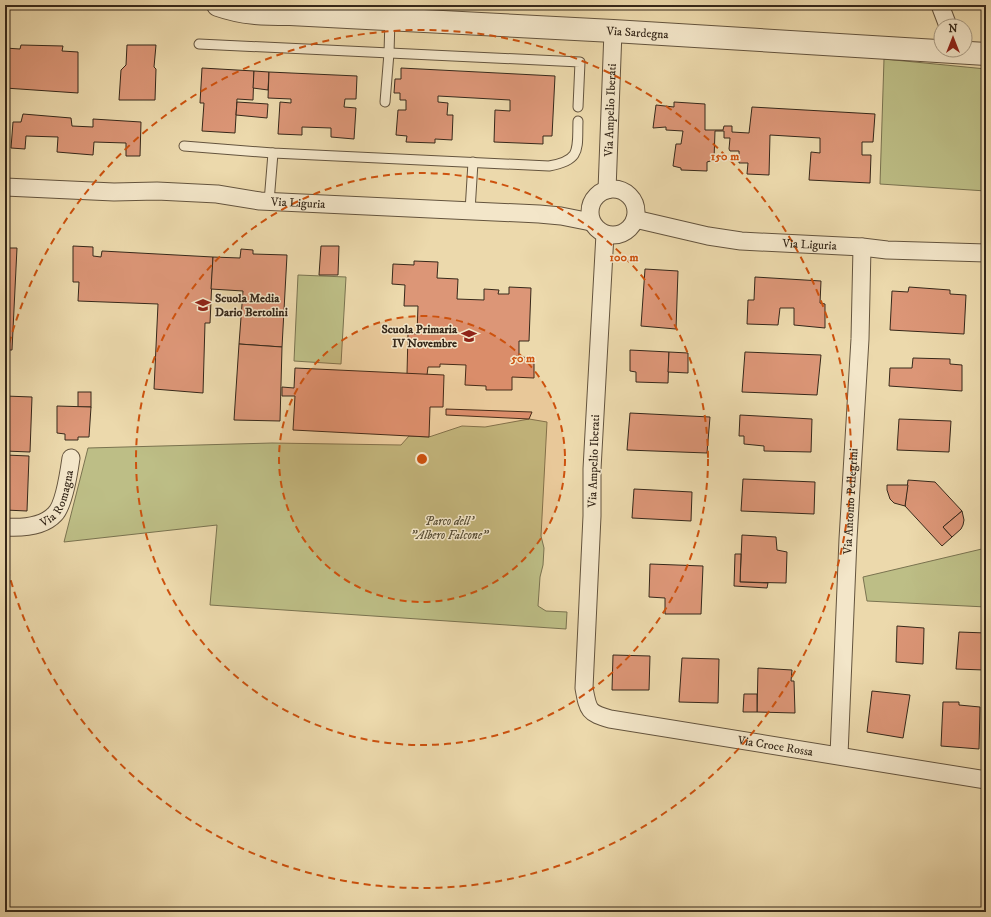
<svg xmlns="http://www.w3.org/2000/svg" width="991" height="917" viewBox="0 0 991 917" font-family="'IM FELL DW Pica',serif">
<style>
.green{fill:#bdbe86;stroke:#7a7350}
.building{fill:#dc9677;stroke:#36281a}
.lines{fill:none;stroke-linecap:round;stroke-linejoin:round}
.service-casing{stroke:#64543e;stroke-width:11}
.minor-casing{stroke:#64543e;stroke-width:19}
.tertiary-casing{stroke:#64543e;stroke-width:24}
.service{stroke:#f3e6c9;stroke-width:9}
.minor{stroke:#f3e6c9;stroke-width:17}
.tertiary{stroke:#f3e6c9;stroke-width:22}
.ring{fill:none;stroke:#cd520e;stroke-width:2;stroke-dasharray:7 5}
.labels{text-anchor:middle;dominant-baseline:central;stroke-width:3;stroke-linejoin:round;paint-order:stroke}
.street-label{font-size:12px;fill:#36281a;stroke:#f3e6c9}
.poi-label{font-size:12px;font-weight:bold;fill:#36281a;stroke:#f3e6c9;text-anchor:start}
.park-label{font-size:12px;font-style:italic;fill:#584e35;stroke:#f3e6c9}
.centre{fill:#cd520e;stroke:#f3e6c9;stroke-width:2}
.ring-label{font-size:12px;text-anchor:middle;font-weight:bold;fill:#cd520e;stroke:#f3e6c9;stroke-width:3;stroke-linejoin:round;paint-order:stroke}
</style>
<rect width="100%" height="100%" fill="#ecd9ac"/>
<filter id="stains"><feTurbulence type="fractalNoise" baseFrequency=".005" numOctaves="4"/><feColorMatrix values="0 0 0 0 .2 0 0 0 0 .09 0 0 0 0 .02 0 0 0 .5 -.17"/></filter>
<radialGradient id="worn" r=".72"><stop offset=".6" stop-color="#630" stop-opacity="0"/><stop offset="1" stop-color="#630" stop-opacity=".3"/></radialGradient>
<g class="green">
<polygon points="884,59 986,69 986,191 880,184"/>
<polygon points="298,275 346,277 341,364 294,361"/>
<polygon points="529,419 547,422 541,536 544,548 543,565 540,577 538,606 546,611 567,612 566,629 210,605 217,525 64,542 88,448 272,443 401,445 409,436 429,437 462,426 485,427"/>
<polygon points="986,548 986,607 867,601 863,577"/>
</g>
<g class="building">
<polygon points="21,45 63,46 62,51 78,52 78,93 5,88 5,48 20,49"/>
<polygon points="127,45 156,45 154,67 156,69 155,100 119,100 121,70 126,65"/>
<polygon points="202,68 254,71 253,100 237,99 235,133 202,131 204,103 200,103"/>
<polygon points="401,68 555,76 552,136 543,136 543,144 494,142 495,110 510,111 510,100 438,96 438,102 448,103 447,115 453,115 452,140 435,139 435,143 406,142 407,136 396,135 398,110 406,110 406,100 400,100 400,93 394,93 395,79 401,79"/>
<polygon points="254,71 269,72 268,90 253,88"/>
<polygon points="269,72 357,76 356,99 345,99 344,107 356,108 354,139 331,137 331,128 302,127 302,135 278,134 280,102 291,103 291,99 268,98"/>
<polygon points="237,102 268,104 267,118 236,115"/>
<polygon points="674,102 705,104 705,130 723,130 724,126 732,126 732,132 749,133 752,107 875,114 873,142 862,142 862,155 871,155 870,183 809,180 811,152 820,153 820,138 770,135 769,175 747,174 748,163 739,163 739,151 730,151 729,149 730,138 724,138 724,131 715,131 714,160 707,162 707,171 681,170 681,168 673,166 676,144 681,144 683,131 666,130 666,127 653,128 656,105 674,107"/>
<polygon points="23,114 71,118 72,126 93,127 93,119 141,122 140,156 126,156 126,143 94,142 93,155 57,152 58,137 26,136 25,149 11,148 13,122 21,122"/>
<polygon points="73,246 93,247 93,256 101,257 102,251 213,257 210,323 205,323 203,393 154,389 158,304 78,301 79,282 73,282"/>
<polygon points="321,246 339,246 338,275 319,275"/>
<polygon points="5,248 17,248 12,350 5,350"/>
<polygon points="241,249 253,250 253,254 287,255 282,347 239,344 243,291 211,289 213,257 240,258"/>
<polygon points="414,261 438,262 437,278 458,279 457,299 484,300 484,289 499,290 498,294 509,294 509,287 531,288 529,341 519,341 519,357 534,358 534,378 512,377 512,390 486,390 486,386 465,385 466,365 440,364 440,367 428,367 427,375 407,374 408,333 417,334 418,306 404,306 405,285 392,284 393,264 414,265"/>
<polygon points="645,269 678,271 676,329 641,326"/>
<polygon points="755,277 821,281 820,303 825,304 825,328 794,325 794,308 780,308 778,325 747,324 748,300 754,300"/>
<polygon points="909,287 950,290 950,294 966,295 964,334 890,330 892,291 908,292"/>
<polygon points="239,344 282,347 280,421 234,420"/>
<polygon points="630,350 669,352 668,383 636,382 636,372 630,371"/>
<polygon points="669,352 688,353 688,373 668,372"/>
<polygon points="745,352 821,355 817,395 742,392"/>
<polygon points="913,358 950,359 950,364 962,365 962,391 889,386 890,368 912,368"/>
<polygon points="295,368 444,375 443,407 430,407 429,437 293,430 295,396 282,396 282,387 294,388"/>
<rect x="78" y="392" width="13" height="15"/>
<polygon points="5,396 32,397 30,452 5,451"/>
<polygon points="57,406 91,407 89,437 78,437 78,440 65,440 65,434 57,433"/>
<polygon points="446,409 532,412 529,419 446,415"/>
<polygon points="630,413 710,417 707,453 627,450"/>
<polygon points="740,415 812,419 811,452 764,451 764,446 744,444 744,436 739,436"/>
<polygon points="899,419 951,421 949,452 897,450"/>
<polygon points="5,455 29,456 27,511 5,510"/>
<polygon points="743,479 815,482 814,514 741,511"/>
<polygon points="908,480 935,482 962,511 943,527 952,537 942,546 905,506"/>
<polygon points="887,485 908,485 905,506 894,503 890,499 887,490"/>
<polygon points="634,489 692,492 691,521 632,518"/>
<polygon points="962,511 964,520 963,525 961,529 952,537 943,527"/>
<polygon points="742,535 776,537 777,550 787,552 786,583 740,582"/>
<polygon points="735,554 741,554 740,582 768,583 767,588 734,586"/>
<polygon points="650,564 703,566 701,614 665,614 665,598 649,597"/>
<polygon points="897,626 924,628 923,664 896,662"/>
<polygon points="959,632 986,633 984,670 956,669"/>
<polygon points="613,655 650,656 649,690 612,690"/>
<polygon points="682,658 719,659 718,703 679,702"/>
<polygon points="758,668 792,670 791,681 794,681 795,713 757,712"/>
<polygon points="872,691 910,695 903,738 867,732"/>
<polygon points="744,694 757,694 757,712 743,712"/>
<polygon points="943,702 959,702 959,705 980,707 979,749 941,746"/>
</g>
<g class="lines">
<g class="service-casing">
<g id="service">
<polyline points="199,44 580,62 578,107"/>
<polyline points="385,102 389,53 390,19"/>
<path d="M184 146 273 153 549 166C582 160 577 149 578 121"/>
<polyline points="269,202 273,153"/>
<polyline points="470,211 473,162"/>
</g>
</g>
<g class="minor-casing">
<g id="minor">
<polyline points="940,5 948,26"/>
<path id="s1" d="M5 187 114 192 157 191 217 194 260 201 539 214 561 216 591 222"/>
<circle cx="613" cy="212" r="23"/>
<path id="s2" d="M607 190 613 31"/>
<path id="s3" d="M635 219 708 236 741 241 862 247 887 250 986 253"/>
<path id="s4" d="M605 234 592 469V516L584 688C588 710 588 713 610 719L986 780"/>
<path id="s5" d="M5 527C21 528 43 527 55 514 64 505 69 472 71 458"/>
<path id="s6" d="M839 755 848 539 860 339 862 247"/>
</g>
</g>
<g class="tertiary-casing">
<g id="tertiary">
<path d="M218 5C244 14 263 14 290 14L267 5"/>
<path id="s7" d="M290 14 613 31 986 54"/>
</g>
</g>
<use href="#service" class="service"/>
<use href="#minor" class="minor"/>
<use href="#tertiary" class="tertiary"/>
</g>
<circle cx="422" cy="459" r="143" fill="#cd520e" fill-opacity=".12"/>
<g class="ring">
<circle cx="422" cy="459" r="143"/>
<circle cx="422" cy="459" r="286"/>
<path d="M6 355A429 429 0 1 1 6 563"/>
</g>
<defs>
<g id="school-bare" transform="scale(1.2)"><path d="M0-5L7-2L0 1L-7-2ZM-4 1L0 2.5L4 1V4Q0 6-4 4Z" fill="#8f2418" stroke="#f3e6c9" stroke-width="2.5" paint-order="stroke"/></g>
</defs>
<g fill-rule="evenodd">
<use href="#school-bare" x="203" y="305"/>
<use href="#school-bare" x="469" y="336"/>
</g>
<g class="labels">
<g class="street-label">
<text stroke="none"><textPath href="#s7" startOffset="348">Via Sardegna</textPath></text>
<text stroke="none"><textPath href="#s2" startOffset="80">Via Ampelio Iberati</textPath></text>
<text stroke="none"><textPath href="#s1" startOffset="294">Via Liguria</textPath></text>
<text stroke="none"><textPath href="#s3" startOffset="177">Via Liguria</textPath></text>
<text transform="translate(594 461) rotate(-88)">Via Ampelio Iberati</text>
<text stroke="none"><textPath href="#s5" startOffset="68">Via Romagna</textPath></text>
<text stroke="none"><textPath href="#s6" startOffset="254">Via Antonio Pellegrini</textPath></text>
<text stroke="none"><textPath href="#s4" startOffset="667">Via Croce Rossa</textPath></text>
</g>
<g class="poi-label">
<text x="215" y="298">Scuola Media<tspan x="215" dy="14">Dario Bertolini</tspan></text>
<text x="457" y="329" text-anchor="end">Scuola Primaria<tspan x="457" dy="14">IV Novembre</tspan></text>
</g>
<g class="park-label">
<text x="449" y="521">Parco dell'<tspan x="449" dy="14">"Albero Falcone"</tspan></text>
</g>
</g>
<circle cx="422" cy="459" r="6" class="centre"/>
<g class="ring-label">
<text x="725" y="160">150 m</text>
<text x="624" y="261">100 m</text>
<text x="523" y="362">50 m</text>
</g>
<rect width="991" height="917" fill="none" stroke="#ecd9ac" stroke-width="20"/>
<rect x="6" y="6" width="979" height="905" fill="none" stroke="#36281a" stroke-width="2"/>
<rect x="10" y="10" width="971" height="897" fill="none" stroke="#36281a"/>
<g transform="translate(953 38)"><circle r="19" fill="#f3e6c9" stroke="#a79a83"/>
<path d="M0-3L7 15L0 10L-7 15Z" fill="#8f2418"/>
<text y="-6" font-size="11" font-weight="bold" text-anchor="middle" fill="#36281a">N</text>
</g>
<rect width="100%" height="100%" filter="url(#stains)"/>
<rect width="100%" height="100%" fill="url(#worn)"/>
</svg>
